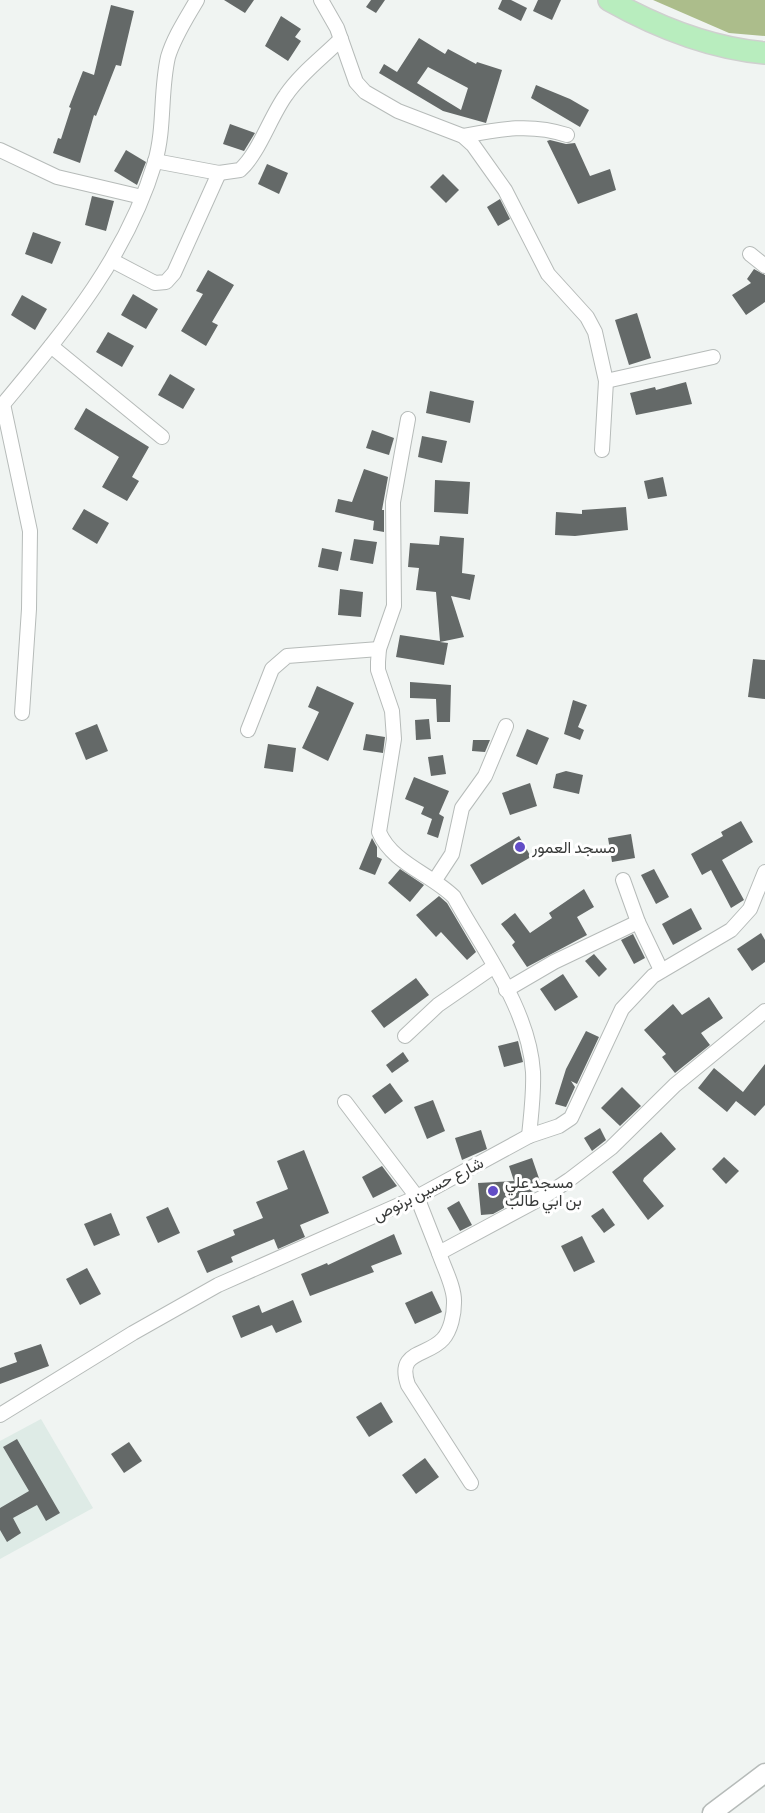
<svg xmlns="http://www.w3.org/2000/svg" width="765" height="1813" viewBox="0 0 765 1813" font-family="'Crimson Pro',Vazirmatn,serif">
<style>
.built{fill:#deebe6}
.forest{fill:#acbd8b}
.building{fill:#646968;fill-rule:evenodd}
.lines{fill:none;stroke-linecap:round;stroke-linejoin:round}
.minor-casing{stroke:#b6bbb9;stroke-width:16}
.secondary-casing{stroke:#b6bbb9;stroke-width:21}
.primary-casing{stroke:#cfd0cf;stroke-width:24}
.minor{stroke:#fff;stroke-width:14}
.secondary{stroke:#fff;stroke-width:18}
.primary{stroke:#b8edbe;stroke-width:21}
.poi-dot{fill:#624dc6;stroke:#fff;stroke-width:2}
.labels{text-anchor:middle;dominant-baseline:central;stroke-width:6;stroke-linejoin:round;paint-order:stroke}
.poi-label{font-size:16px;fill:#383a39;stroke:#fff;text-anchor:start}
.street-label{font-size:16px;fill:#383a39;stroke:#fff}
</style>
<rect width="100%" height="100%" fill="#f0f4f2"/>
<polygon class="built" points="41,1419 93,1508 0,1559 0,1441"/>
<polygon class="forest" points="653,0 765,0 765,36 729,33"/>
<g class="building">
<polygon points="224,0 254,0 245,13"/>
<polygon points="371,0 385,0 376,13 366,7"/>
<polygon points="502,0 511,0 527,8 521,21 498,9"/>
<polygon points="538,0 561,0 552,20 533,11"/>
<polygon points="111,5 134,11 121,66 116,65 96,116 94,115 80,163 53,153 58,138 61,139 71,108 69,107 83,71 94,75"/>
<polygon points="281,16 301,29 295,37 301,41 288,61 265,46"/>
<path d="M419 38 445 54 448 49 476 64 477 62 502 70 486 123 443 111 379 73 384 64 397 72ZM428 67 468 88 461 110 417 83Z"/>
<polygon points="536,85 570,99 589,110 580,127 531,98"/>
<polygon points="230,124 255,133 244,151 223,144"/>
<polygon points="550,140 566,144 575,143 590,176 610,169 616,190 578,204 547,141"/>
<polygon points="126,150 146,162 137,185 114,171"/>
<polygon points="267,164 288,173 279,194 258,184"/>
<polygon points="443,174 459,190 446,203 430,187"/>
<polygon points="92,196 114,201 106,231 85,225"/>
<polygon points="500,199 510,219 498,226 487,207"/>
<polygon points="33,232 61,242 52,264 25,254"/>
<polygon points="754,269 765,275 765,302 746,315 732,295 751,283 747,279"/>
<polygon points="208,270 234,285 212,322 218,325 206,346 181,331 203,294 196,291"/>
<polygon points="133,294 158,309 146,329 121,315"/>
<polygon points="22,295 47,309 35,330 11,315"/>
<polygon points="637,313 651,358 629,365 615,320"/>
<polygon points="108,332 134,346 122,367 96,352"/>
<polygon points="170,374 195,389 183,409 158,395"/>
<polygon points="686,382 692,404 636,415 630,393 655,387 656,390"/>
<polygon points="430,391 474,401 470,423 426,413"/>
<polygon points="86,408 149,447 132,477 139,481 127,501 102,487 119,457 74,429"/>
<polygon points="372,430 394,438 389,455 366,448"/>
<polygon points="422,436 447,441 442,463 418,457"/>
<polygon points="364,469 388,477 382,510 384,510 384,532 373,530 374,521 335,512 338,499 352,502"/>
<polygon points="663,477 667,496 648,499 644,481"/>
<polygon points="435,480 470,482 468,514 434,512"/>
<polygon points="626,507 628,530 575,536 555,535 556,512 582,514 582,510"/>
<polygon points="84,509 109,523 97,544 72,529"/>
<polygon points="440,536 464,538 462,573 475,575 470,600 451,596 464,637 440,642 448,643 444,665 396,657 400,635 440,641 436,592 416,590 419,568 408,567 410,543 439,545"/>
<polygon points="354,539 377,542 373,564 350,560"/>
<polygon points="322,548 342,552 338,571 318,567"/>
<polygon points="340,589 363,592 361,617 338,615"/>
<polygon points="753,659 765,660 765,699 748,697"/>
<polygon points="410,682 451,685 450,722 437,722 436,699 410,698"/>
<polygon points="317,686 354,703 328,761 302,748 319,712 308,707"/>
<polygon points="573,700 587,705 578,727 584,730 580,740 564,734"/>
<polygon points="429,719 431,739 416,740 415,720"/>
<polygon points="97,724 108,751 86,760 75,733"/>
<polygon points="527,729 549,738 537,765 516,756"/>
<polygon points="366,734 385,737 383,753 363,750"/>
<polygon points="473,740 490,740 485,752 472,751"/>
<polygon points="268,744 296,748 293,772 264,768"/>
<polygon points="443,755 446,774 431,776 428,757"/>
<polygon points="566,771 583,775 579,794 553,788 556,774"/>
<polygon points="414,777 449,791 439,814 444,817 438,838 427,834 432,819 421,814 424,807 405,799"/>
<polygon points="530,783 537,806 510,815 502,793"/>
<polygon points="741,821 753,842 722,860 744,900 731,908 711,870 702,875 691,854 723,836 721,832"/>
<polygon points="631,834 635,858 612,862 608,838"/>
<polygon points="519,836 531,857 482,885 470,865"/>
<polygon points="372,838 377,847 377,857 382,859 375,875 359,869"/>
<polygon points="400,869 424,885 410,902 388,883"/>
<polygon points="654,869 669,897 656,904 641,875"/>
<polygon points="584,889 594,907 577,917 587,935 527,967 512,945 515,942 501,924 515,913 530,933 552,918 549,913"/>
<polygon points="439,896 447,903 476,952 467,960 441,932 436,937 416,915"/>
<polygon points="691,908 702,929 673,945 662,924"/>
<polygon points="761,933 765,940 765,962 752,971 737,949"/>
<polygon points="633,934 645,958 634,964 621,940"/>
<polygon points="594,954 607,969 599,977 585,961"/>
<polygon points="563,974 578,997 555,1011 540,989"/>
<polygon points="416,978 429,995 384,1028 371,1011"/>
<polygon points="709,997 723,1018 701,1033 710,1045 675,1073 662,1057 666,1054 644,1030 673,1004 682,1015"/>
<polygon points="586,1031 599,1037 577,1084 571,1081 575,1087 566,1107 555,1104 566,1069"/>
<polygon points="518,1041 523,1062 504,1067 498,1046"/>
<polygon points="403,1052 409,1061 392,1073 386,1065"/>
<polygon points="765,1064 765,1105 755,1116 736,1101 727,1112 698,1088 714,1068 743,1092"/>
<polygon points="390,1083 403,1101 385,1114 372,1096"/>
<polygon points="622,1087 641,1106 620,1126 601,1108"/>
<polygon points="433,1100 445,1131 427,1139 414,1107"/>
<polygon points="600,1128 606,1140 592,1151 584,1138"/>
<polygon points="481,1130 487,1149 462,1160 455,1138"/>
<polygon points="661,1132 676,1149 644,1178 643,1181 664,1206 648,1220 612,1172"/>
<polygon points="304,1150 329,1213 300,1225 305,1237 278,1249 274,1239 231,1257 233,1262 207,1273 197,1251 235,1235 233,1230 263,1218 256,1202 288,1189 277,1161"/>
<polygon points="724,1157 739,1171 726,1184 712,1169"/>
<polygon points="532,1158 542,1187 504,1204 504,1208 493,1214 481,1215 478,1183 514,1181 509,1166"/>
<polygon points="382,1166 397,1186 373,1198 362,1177"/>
<polygon points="459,1201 472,1225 460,1231 447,1208"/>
<polygon points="168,1207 180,1233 158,1243 146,1217"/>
<polygon points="603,1208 615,1225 604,1233 591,1216"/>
<polygon points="111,1213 120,1235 94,1246 84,1224"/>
<polygon points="394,1234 402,1254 371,1266 374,1272 310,1296 301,1274 327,1263 328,1265"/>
<polygon points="582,1236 595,1262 574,1272 561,1246"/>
<polygon points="87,1268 101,1294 80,1305 66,1279"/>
<polygon points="432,1291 442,1312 415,1324 405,1303"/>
<polygon points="293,1300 302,1322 276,1333 272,1325 241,1338 232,1316 259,1305 262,1313"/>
<polygon points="41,1344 49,1366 0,1384 0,1368 17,1362 14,1353"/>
<polygon points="381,1402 393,1422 369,1437 356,1417"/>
<polygon points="17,1439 60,1513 46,1521 37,1505 13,1518 21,1533 7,1542 0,1530 0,1508 29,1491 3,1447"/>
<polygon points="129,1442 142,1461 124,1473 111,1454"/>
<polygon points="425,1458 439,1477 416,1494 402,1475"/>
</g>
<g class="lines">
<g class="minor-casing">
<g id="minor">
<polyline points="321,0 337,28 356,82 365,92 398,111 463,136 473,145 505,190 548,274 587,317 595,332 606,381 602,450"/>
<path d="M463 136C500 129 531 123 567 135"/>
<polyline points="0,150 57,177 142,197"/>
<path d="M155 161 219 173 240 170C259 153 270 117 286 95 300 74 323 57 341 39"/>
<polyline points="750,254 765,266"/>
<polyline points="113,261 155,283 166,282 174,273 219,173"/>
<polyline points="51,346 162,437"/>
<polyline points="606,381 713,357"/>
<polyline points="3,404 30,531 29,609 22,713"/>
<path d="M0 408C63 332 126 259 155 162 165 128 160 92 168 57 174 37 186 19 197 0"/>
<path d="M408 419 393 502 394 606 379 649 378 662V670L392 711 394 739 379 832C392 863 431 874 454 897 483 950 529 1009 533 1072 534 1093 531 1115 529 1136"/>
<polyline points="248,730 272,669 287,656 379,649"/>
<polyline points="435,880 452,854 462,808 485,776 506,726"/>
<polyline points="623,880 638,922 661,970"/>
<polyline points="506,990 554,962 638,922"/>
<polyline points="405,1036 438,1005 493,967"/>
<polyline points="345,1102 417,1197 439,1253 545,1196 569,1180 611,1148 675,1085 765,1011"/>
<path d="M439 1253C444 1268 455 1288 454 1303 454 1314 451 1330 443 1339 427 1357 396 1350 408 1385L471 1483"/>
<polyline points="0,1415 133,1333 218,1285 417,1197 529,1136 559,1126 571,1118 622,1009 653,976 731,930 750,909 765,872"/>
</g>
</g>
<g class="secondary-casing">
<polyline id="secondary" points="712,1813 765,1773"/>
</g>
<g class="primary-casing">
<path id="primary" d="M609 0C657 27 710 48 765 53"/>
</g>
<use href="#minor" class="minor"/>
<use href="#secondary" class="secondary"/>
<use href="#primary" class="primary"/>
</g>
<g class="poi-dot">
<circle cx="520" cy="847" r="6"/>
<circle cx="493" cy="1191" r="6"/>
</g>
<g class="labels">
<g class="poi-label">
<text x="532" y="847">مسجد العمور</text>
<text x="505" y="1182">مسجد علي<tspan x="505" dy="18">بن ابي طالب</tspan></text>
</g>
<g class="street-label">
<text transform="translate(428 1189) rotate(-27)">شارع حسين برنوص</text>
</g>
</g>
</svg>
